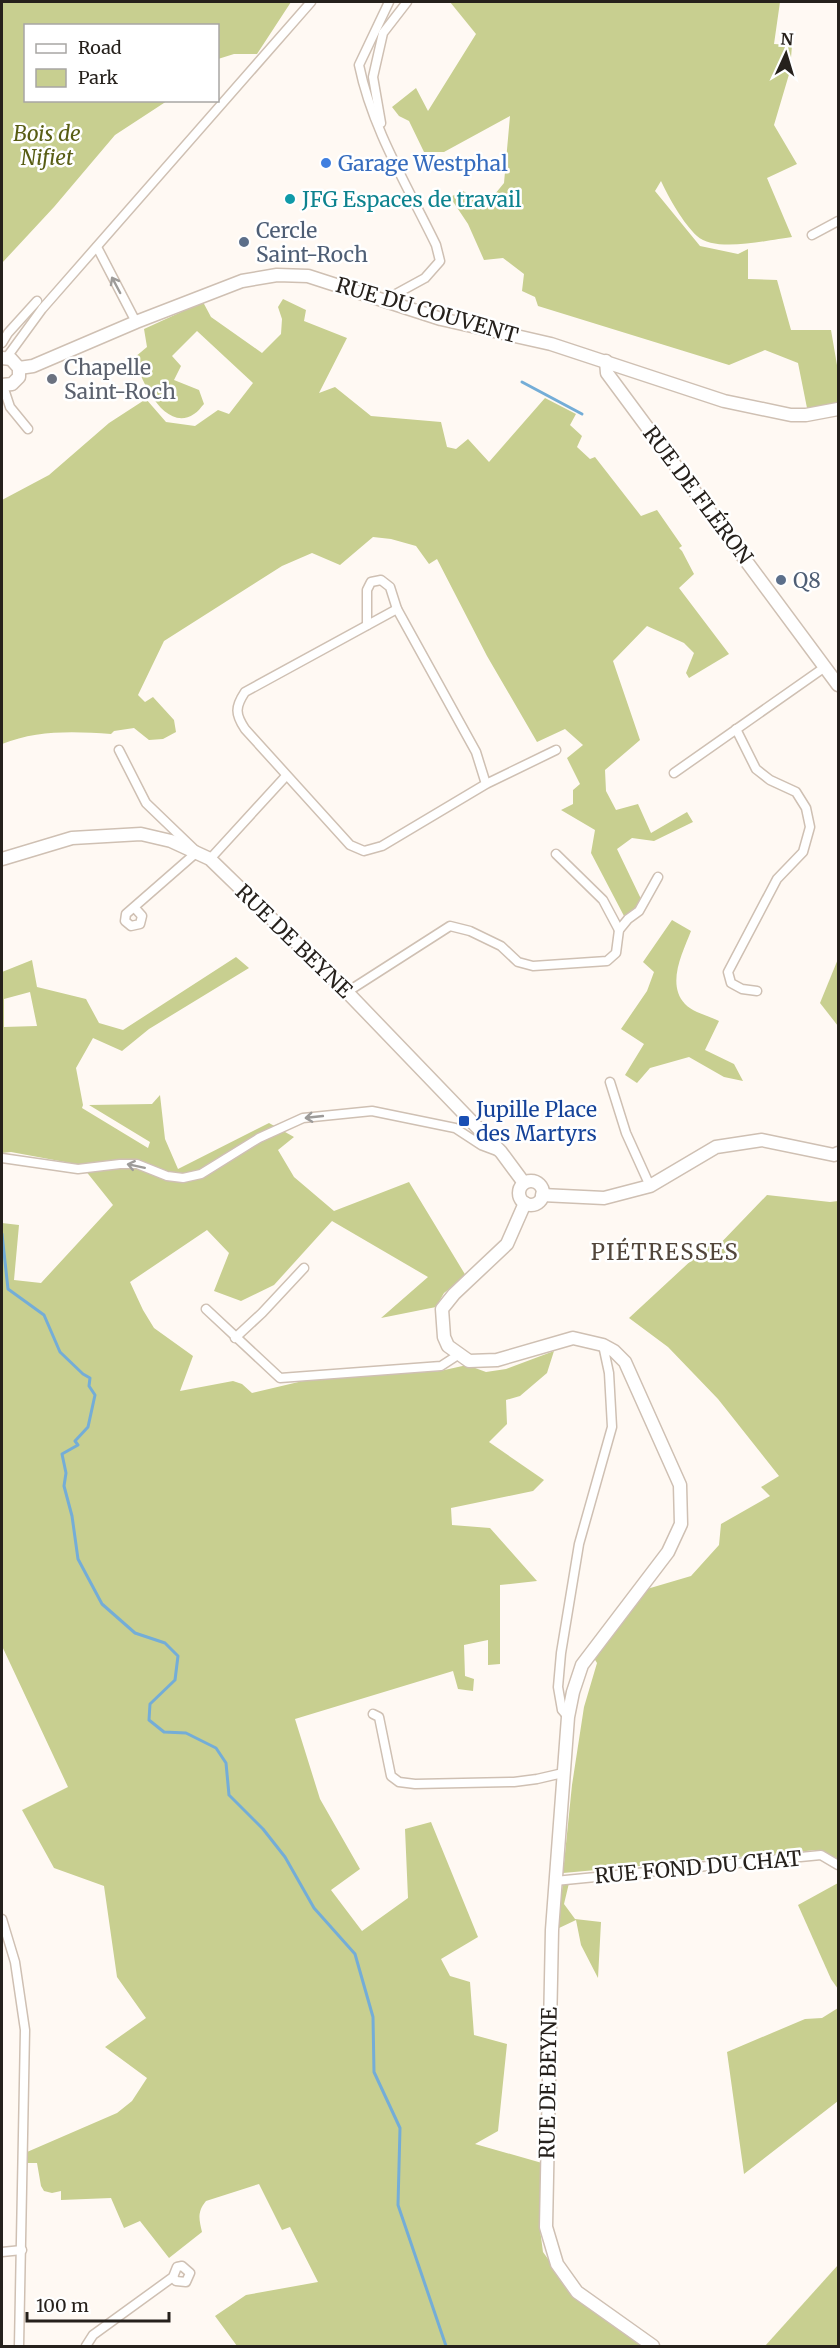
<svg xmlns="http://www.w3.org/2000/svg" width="840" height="2348" viewBox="0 0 840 2348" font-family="Merriweather,serif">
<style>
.green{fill:#c8cf90;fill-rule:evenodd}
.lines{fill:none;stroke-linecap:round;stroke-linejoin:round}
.stream{stroke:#74add7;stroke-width:3}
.street-casing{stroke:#cfc0b3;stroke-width:11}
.secondary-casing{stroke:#cfc0b3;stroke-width:15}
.street{stroke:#fff;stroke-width:8}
.secondary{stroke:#fff;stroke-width:12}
.oneway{stroke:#9d9b99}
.shop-dot{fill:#3f7fe0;stroke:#fff;stroke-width:2}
.culture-dot{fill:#0f9aa8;stroke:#fff;stroke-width:2}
.service-dot{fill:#5c6f8a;stroke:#fff;stroke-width:2}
.worship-dot{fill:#6b7280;stroke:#fff;stroke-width:2}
.transit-dot{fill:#1a4fb4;stroke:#fff;stroke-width:2}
.labels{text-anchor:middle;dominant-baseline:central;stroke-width:5;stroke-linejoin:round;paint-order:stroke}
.park-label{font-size:21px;font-style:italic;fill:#585d14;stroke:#fff}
.shop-label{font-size:21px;fill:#366cbe;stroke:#fff;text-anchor:start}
.culture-label{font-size:21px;fill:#0d838f;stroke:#fff;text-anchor:start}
.service-label{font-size:21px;fill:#4e5e75;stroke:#fff;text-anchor:start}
.street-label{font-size:21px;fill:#26211c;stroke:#fff}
.worship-label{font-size:21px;fill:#5b616d;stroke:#fff;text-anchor:start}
.transit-label{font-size:21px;fill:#164399;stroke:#fff;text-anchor:start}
.neighbourhood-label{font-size:22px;letter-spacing:1.5px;fill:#52463b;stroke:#fff}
</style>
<rect width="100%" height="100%" fill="#fff9f3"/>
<g class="green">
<polygon points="2,2 291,2 257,54 234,54 218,59 218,26 26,26 26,100 167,101 115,135 54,207 2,263"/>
<path d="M450 2H780L774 44 792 45 790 71 774 125 797 164 767 178 792 237C768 240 715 253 697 236 683 223 669 198 661 181L655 191 700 246 738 254 748 249V279L777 280 791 330H831L838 371V403L807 408 798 363 765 350 729 365 538 306 535 297 522 291 524 274 503 258 484 260 468 224 450 197 463 191 486 205 504 183 510 116 444 152H424L409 121 399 116 392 107 416 88 428 111 476 34Z"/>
<path d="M283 299 306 310 304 321 347 338 319 393 335 387 371 416 441 422 447 447 456 449 468 439 489 462 545 398 576 414 570 425 582 436 577 447 590 459 595 457 641 516 657 510 682 546 679 548 682 551 694 574 679 588 729 654 689 678 686 673 694 653 684 643 647 626 613 661 640 740 605 770 606 791 616 810 638 804 651 833 687 812 693 822 654 841 632 838 617 849 642 901 640 909 624 916 591 853 595 830 561 810 573 804V790L580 784 567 758 583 745 565 729 537 742 487 656 437 559 429 564 416 546 391 539 373 537 340 565 312 553 282 566 164 641 138 695 145 702 153 697 174 720 176 732 163 739 149 740 134 728 114 731 111 734C74 731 36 730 2 744V500L49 475 109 423 146 399 166 422 195 426 218 410 229 414 253 383 197 331 172 356 181 366 174 380 199 390 204 404C201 407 198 412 194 414 165 434 139 378 135 357L147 347 144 329 203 302 211 317 262 353 281 334 282 319 278 307Z"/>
<path d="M672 920 691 931C683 952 666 984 685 1004 692 1012 709 1016 719 1021L705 1050 734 1064 743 1081 724 1077 689 1057 650 1068 637 1083 625 1075 644 1044 621 1029 647 991 654 972 643 962Z"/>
<path d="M236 957 249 968 149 1029 122 1051 93 1038 76 1068 83 1105 82 1108 148 1148 150 1142 89 1105 152 1104 160 1095 165 1139 178 1169 269 1123 294 1137 278 1150 294 1177 334 1211 409 1182 466 1276 444 1293 436 1307 381 1318 428 1277 332 1221 274 1285 241 1301 214 1291 229 1253 207 1230 130 1282 143 1310 154 1328 193 1356 180 1391 233 1381 242 1384 252 1393 307 1380 440 1371 467 1365 486 1372 506 1369 554 1351 547 1373 520 1396 506 1400 507 1424 489 1442 544 1480 533 1491 451 1508 452 1525 490 1528 537 1581 500 1585V1664L488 1665V1640L464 1645 465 1676 474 1679 473 1691 458 1689 453 1671 295 1719 320 1799 360 1869 331 1890 362 1931 408 1898 405 1829 431 1822 478 1937 441 1959 450 1976 470 1982 474 2035 507 2044 498 2131 475 2144 542 2163 539 2222 543 2252 571 2291 646 2346H237L215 2316 246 2295 318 2282 290 2227 282 2230 259 2184 206 2201C197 2212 199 2219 202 2232L169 2258 140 2221 124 2228 111 2198 61 2200V2191L52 2193 44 2191 41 2186 37 2163H27V2152L117 2113 132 2101 147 2078 105 2047 146 2018 117 1977 104 1886 54 1868 22 1810 68 1787 2 1646V1223L19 1225 14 1280 41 1283 113 1205 81 1165 11 1152 2 1153V972L32 960 37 987 86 999 99 1023 123 1030ZM30 992 37 1026 4 1027V999Z"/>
<polygon points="838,959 838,1026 820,1003"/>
<polygon points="767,1195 830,1202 838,1201 838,1861 817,1850 563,1873 572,1785 584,1707 597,1663 592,1655 647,1589 691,1576 719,1545 721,1524 770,1496 761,1487 779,1476 718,1399 668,1347 629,1318 709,1244 714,1250"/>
<polygon points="563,1883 569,1883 564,1904 575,1919 601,1922 598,1978 581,1945 576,1920 557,1929"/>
<polygon points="838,1883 838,1989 831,1979 798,1905"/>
<polygon points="838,2008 838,2101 744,2174 727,2052 805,2019 822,2018"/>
<polygon points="838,2265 838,2346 765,2346"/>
</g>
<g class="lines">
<g class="stream">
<polyline points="522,382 582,414"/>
<polyline points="2,1234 8,1289 44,1315 60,1352 83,1374 90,1378 89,1386 95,1395 88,1427 75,1441 78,1445 62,1454 66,1473 64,1486 72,1516 78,1559 102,1604 135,1633 165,1643 178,1656 175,1680 150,1704 149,1720 164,1732 186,1733 216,1748 226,1763 229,1795 263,1829 285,1857 314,1908 355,1954 373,2017 374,2072 400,2128 398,2205 446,2346"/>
</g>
<g class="street-casing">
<g id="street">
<polyline points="381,123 373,77 383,33 407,2"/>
<polyline points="812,235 838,221"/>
<polyline points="97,247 136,322"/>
<path d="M383 301 425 278 440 261 436 245C408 187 372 129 359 65L389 2"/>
<polyline points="2,343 8,333 37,301"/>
<polyline points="7,357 42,309 311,2"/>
<polyline points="3,386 10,407 28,429"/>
<polyline points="367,625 367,590 371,582 381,580 390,587 397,609"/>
<polyline points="736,729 756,769 770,780 796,792 806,808 810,827 803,852 777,879 728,972 731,983 742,989 757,991"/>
<polyline points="119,750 146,803 197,852 126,914 125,921 131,926 140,924 142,916 134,907"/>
<polyline points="674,773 825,667"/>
<path d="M486 784 476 752 397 609 245 692C235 707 235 714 245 729L350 845 364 851 382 846 486 784 556 750"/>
<polyline points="556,854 603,900 619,930"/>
<polyline points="210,859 286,776"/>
<polyline points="347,992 450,926 470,931 501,946 518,962 533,966 607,961 616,953 619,930 628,919 639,911 658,877"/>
<polyline points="610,1082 626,1133 650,1186"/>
<polyline points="2,1158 78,1169 120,1164 137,1164 167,1176 183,1178 201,1174 259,1138 303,1118 372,1111 455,1128 481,1145 497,1151"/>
<polyline points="206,1309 280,1378 441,1366 458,1355"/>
<polyline points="235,1338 262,1313 304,1268"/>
<polyline points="373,1714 379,1717 391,1776 399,1782 415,1784 514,1782 537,1779 563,1773"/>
<polyline points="568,1717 562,1710 558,1687 561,1653 579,1544 612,1427 609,1373 603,1345"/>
<polyline points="555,1881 821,1855 838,1865"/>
<polyline points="2,1919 15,1962 25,2030 19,2346"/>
<polyline points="2,2252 22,2250"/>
<polyline points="86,2346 93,2335 173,2277 177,2267 182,2266 190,2273 186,2282 176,2281 173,2277"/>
</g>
</g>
<g class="secondary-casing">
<g id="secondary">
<polyline points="2,358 11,359 19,368 19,377 12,384 2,385"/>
<polyline points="606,361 607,373 838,685"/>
<polyline points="19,368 33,366 136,322 242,281 277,275 308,276 441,319 551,344 724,401 791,415 806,415 838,409"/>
<polyline points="2,859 72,838 141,834 171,841 210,859 347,992 501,1152 524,1183"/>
<circle cx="531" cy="1193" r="12"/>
<polyline points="542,1195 604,1198 650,1186 716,1147 762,1140 834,1155 838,1153"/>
<polyline points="525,1203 507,1244 454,1294 442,1309 444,1337 448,1346 469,1361 497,1360 573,1338 603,1345 614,1351 625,1362 680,1485 681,1524 668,1552 582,1665 573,1692 568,1717 552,1930 546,2227 557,2264 577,2292 653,2346"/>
</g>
</g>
<use href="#street" class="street"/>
<use href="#secondary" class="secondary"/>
</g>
<defs><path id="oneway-shaft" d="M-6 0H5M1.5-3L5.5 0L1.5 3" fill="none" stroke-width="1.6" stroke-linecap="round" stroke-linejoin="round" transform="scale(1.5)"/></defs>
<g class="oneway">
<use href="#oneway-shaft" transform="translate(116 285) rotate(-118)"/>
<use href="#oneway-shaft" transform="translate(314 1117) rotate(174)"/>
<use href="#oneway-shaft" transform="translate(136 1166) rotate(-168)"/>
</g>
<circle class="shop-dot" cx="326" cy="163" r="6"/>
<circle class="culture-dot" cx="290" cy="199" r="6"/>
<g class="service-dot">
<circle cx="244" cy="242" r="6"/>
<circle cx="781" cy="580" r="6"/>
</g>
<circle class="worship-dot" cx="52" cy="379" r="6"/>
<rect class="transit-dot" x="458" y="1115" width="12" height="12" rx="3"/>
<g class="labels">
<g class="park-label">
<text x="47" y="133">Bois de<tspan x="47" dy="24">Nifiet</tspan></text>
</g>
<g class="shop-label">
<text x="338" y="163">Garage Westphal</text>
</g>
<g class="culture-label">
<text x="302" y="199">JFG Espaces de travail</text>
</g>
<g class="service-label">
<text x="256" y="230">Cercle<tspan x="256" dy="24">Saint-Roch</tspan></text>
<text x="793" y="580">Q8</text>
</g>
<g class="street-label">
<text transform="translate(427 310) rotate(16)">RUE DU COUVENT</text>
<text transform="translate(698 495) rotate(53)">RUE DE FLÉRON</text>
<text transform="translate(294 941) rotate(44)">RUE DE BEYNE</text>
<text transform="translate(698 1867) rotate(-5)">RUE FOND DU CHAT</text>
<text transform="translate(548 2083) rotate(-89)">RUE DE BEYNE</text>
</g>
<g class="worship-label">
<text x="64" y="367">Chapelle<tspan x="64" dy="24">Saint-Roch</tspan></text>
</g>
<g class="transit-label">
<text x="476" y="1109">Jupille Place<tspan x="476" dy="24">des Martyrs</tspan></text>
</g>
<g class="neighbourhood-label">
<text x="665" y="1252">PIÉTRESSES</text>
</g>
</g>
<rect width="840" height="2348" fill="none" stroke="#26211c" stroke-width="6"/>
<rect x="24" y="24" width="195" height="78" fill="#ffffff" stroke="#a8a6a4" stroke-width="1.5"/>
<rect x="36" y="44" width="30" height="9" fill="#ffffff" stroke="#a8a6a4" stroke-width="1.5"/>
<text x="78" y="54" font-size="18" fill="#26211c">Road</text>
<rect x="36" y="69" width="30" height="18" fill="#c8cf90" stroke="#a8a6a4" stroke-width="1.5"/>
<text x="78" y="84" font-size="18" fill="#26211c">Park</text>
<g transform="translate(786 54) rotate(4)" stroke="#ffffff" stroke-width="4.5" paint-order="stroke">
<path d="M0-4.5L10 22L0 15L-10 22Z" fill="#26211c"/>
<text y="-9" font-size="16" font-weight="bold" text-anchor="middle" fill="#26211c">N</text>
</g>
<path d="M27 2312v9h142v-9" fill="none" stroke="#26211c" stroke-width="3"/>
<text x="36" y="2312" font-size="18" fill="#26211c" stroke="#ffffff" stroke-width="4.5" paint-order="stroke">100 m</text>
</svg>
